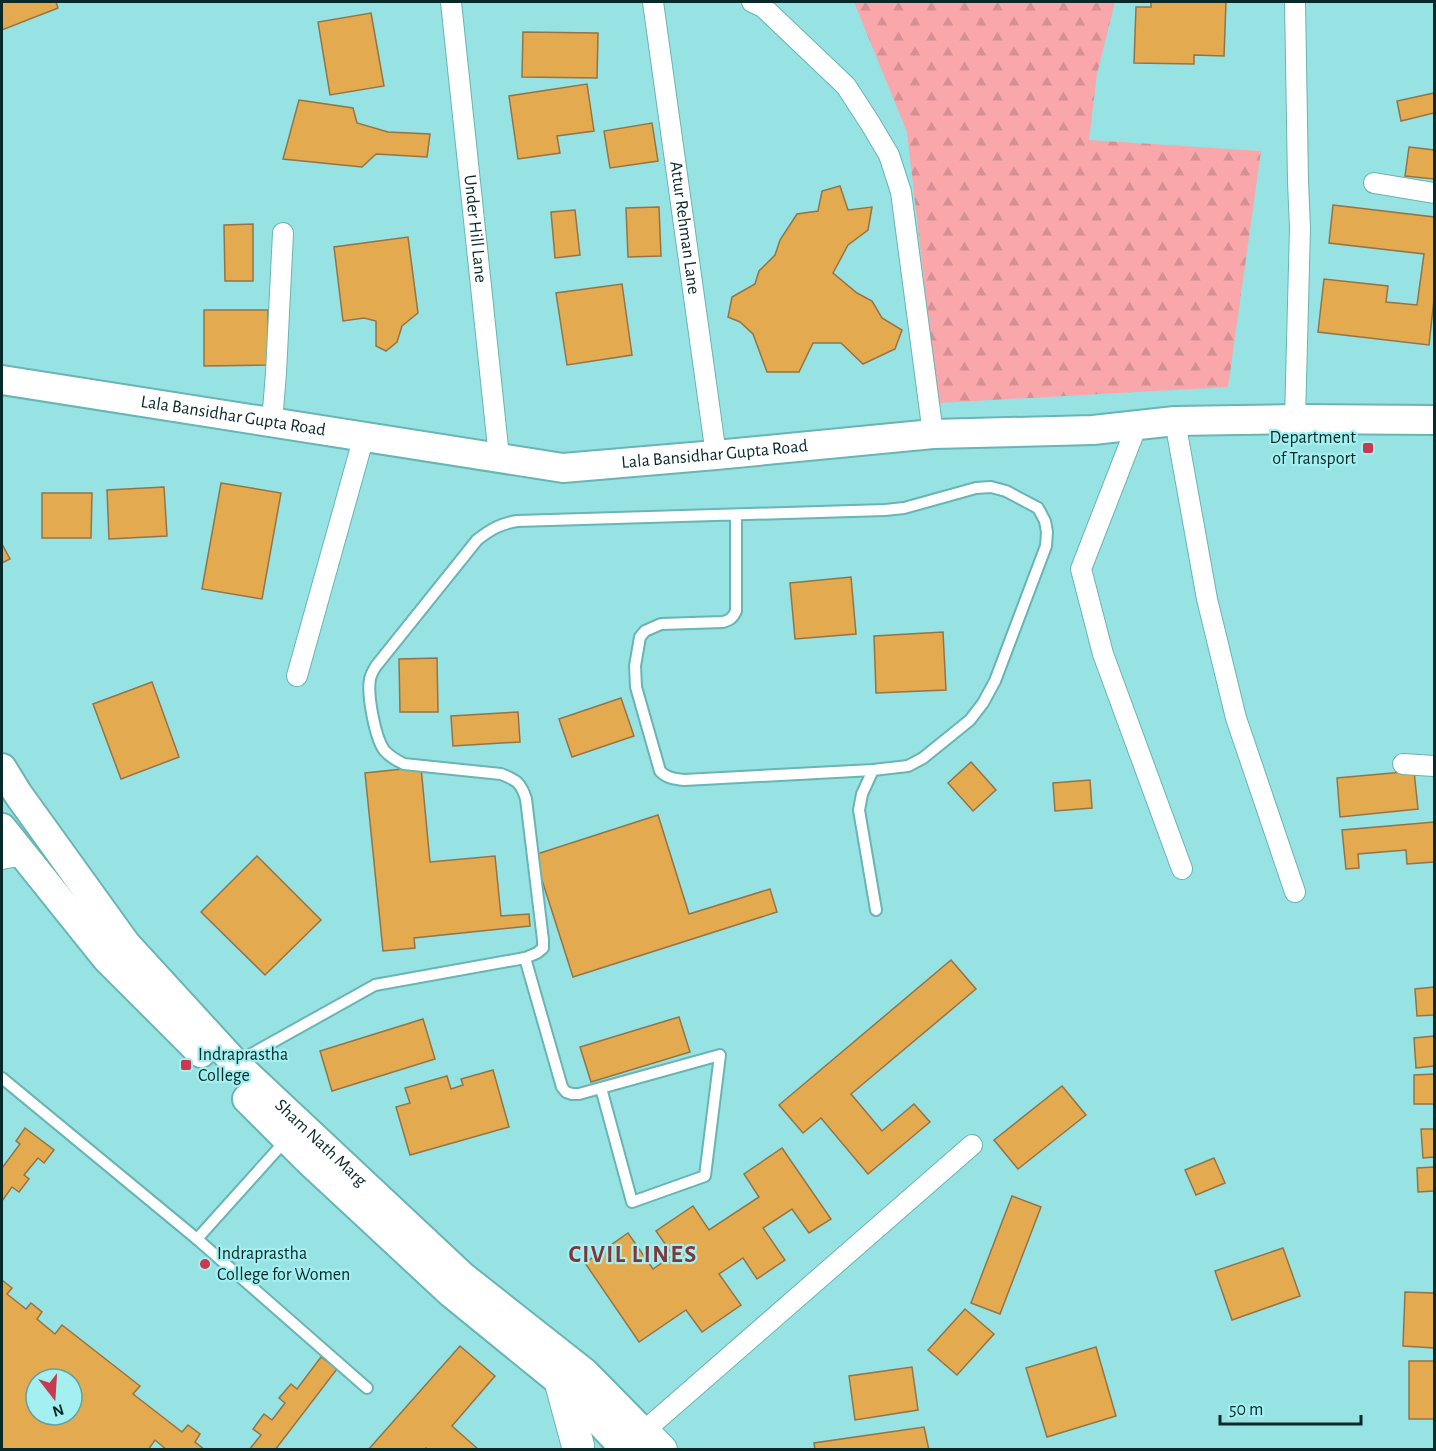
<svg xmlns="http://www.w3.org/2000/svg" width="1436" height="1451" viewBox="0 0 1436 1451" font-family="'Alegreya Sans',sans-serif">
<style>
.forest{fill:url(#forest-firs)}
.building{fill:#e4aa4f;stroke:#947446;stroke-width:1.5;fill-rule:evenodd}
.lines{fill:none;stroke-linecap:round;stroke-linejoin:round}
.lane-casing{stroke:#69b4b5;stroke-width:14}
.street-casing{stroke:#69b4b5;stroke-width:22}
.secondary-casing{stroke:#69b4b5;stroke-width:32}
.primary-casing{stroke:#69b4b5;stroke-width:34}
.lane{stroke:#fff;stroke-width:10}
.street{stroke:#fff;stroke-width:20}
.secondary{stroke:#fff;stroke-width:28}
.primary{stroke:#fff;stroke-width:32}
.poi-dot{fill:#c93950;stroke:#a4f0f0;stroke-width:2}
.labels{text-anchor:middle;dominant-baseline:central;stroke-width:4.5;stroke-linejoin:round;paint-order:stroke}
.street-label{font-size:18px;fill:#082929;stroke:#a4f0f0}
.poi-label{font-size:18px;fill:#082929;stroke:#a4f0f0;text-anchor:start}
.district-label{font-size:24px;font-weight:bold;letter-spacing:1.5px;fill:#7f373e;stroke:#a4f0f0}
</style>
<defs>
<pattern id="forest-firs" width="22" height="20" patternUnits="userSpaceOnUse" patternTransform="scale(1.5)"><rect width="22" height="20" fill="#f9a7ab"/><path d="M5 1l3.5 6h-7zM16 11l3.5 6h-7z" fill="#d49093"/></pattern>
</defs>
<rect width="100%" height="100%" fill="#97e2e3"/>
<polygon class="forest" points="854,2 1115,2 1097,74 1089,140 1261,151 1228,387 938,403 907,132"/>
<g class="building">
<polygon points="2,2 56,2 58,8 2,30"/>
<polygon points="1151,2 1226,2 1224,56 1194,55 1194,64 1134,63 1136,7 1151,7"/>
<polygon points="371,13 384,86 330,95 318,22"/>
<polygon points="523,32 598,33 597,78 522,77"/>
<polygon points="587,84 594,131 557,136 560,153 518,159 509,96"/>
<polygon points="1434,93 1434,113 1401,121 1397,101"/>
<polygon points="299,100 353,108 357,123 388,132 430,134 427,157 376,154 362,167 283,159"/>
<polygon points="652,123 658,161 610,168 604,131"/>
<polygon points="1409,147 1434,150 1434,179 1405,176"/>
<polygon points="840,186 848,210 872,207 868,230 848,245 833,273 857,293 872,301 882,318 902,330 895,349 863,364 841,343 813,343 799,372 767,372 753,334 740,322 728,317 732,297 755,284 759,271 775,255 780,240 797,214 818,211 822,191"/>
<polygon points="1333,205 1434,217 1434,299 1429,345 1318,332 1324,279 1388,286 1386,302 1417,305 1424,254 1329,243"/>
<polygon points="659,207 661,256 628,257 626,208"/>
<polygon points="575,210 580,255 555,258 551,212"/>
<polygon points="253,224 253,281 225,281 224,225"/>
<polygon points="408,237 418,313 402,326 397,342 386,351 376,346 376,321 364,318 343,321 334,247"/>
<polygon points="622,284 632,355 567,365 556,293"/>
<polygon points="204,310 268,310 268,365 204,366"/>
<polygon points="221,483 281,493 262,599 202,589"/>
<polygon points="164,487 167,536 109,539 107,490"/>
<polygon points="42,493 92,493 91,538 42,538"/>
<polygon points="2,544 10,559 2,563"/>
<polygon points="851,577 856,634 795,639 790,583"/>
<polygon points="943,632 946,690 876,693 874,636"/>
<polygon points="437,658 438,712 400,712 399,659"/>
<polygon points="152,682 179,757 121,779 93,704"/>
<polygon points="621,698 634,736 572,757 559,719"/>
<polygon points="518,712 520,742 453,746 451,716"/>
<polygon points="971,762 996,790 973,811 948,783"/>
<polygon points="421,767 430,862 495,856 501,916 529,914 530,926 414,938 415,948 383,951 365,773"/>
<polygon points="1414,771 1418,809 1340,817 1337,778"/>
<polygon points="1090,780 1092,808 1055,811 1053,783"/>
<polygon points="658,815 689,914 770,889 777,912 573,977 534,855"/>
<polygon points="1434,822 1434,862 1407,864 1406,850 1358,854 1359,868 1346,869 1342,830"/>
<polygon points="257,856 321,920 265,975 201,912"/>
<polygon points="951,960 976,989 851,1094 882,1131 914,1104 930,1122 868,1174 821,1118 803,1133 779,1105"/>
<polygon points="1434,987 1434,1015 1417,1016 1415,989"/>
<polygon points="679,1017 690,1052 591,1082 580,1047"/>
<polygon points="423,1019 435,1059 332,1091 320,1051"/>
<polygon points="1434,1036 1434,1066 1416,1068 1414,1038"/>
<polygon points="493,1070 509,1127 410,1155 396,1107 410,1103 405,1088 447,1076 451,1089 463,1085 461,1079"/>
<polygon points="1434,1074 1434,1104 1414,1104 1414,1075"/>
<polygon points="1062,1086 1086,1115 1018,1169 994,1140"/>
<polygon points="25,1128 54,1150 44,1163 38,1158 24,1175 29,1179 19,1192 12,1187 2,1201 2,1168 20,1144 16,1141"/>
<polygon points="1421,1129 1434,1129 1434,1157 1423,1158"/>
<polygon points="782,1148 831,1219 809,1233 792,1209 763,1228 785,1260 757,1279 743,1258 719,1274 741,1305 702,1332 686,1310 639,1342 585,1263 628,1233 653,1269 673,1255 656,1231 693,1206 709,1230 759,1197 744,1174"/>
<polygon points="1214,1158 1225,1183 1196,1195 1185,1170"/>
<polygon points="1434,1167 1434,1191 1418,1192 1417,1168"/>
<polygon points="1012,1196 1041,1207 1000,1314 971,1303"/>
<polygon points="1283,1248 1300,1296 1232,1320 1215,1271"/>
<path d="M2 1280 12 1288 7 1294 26 1309 31 1303 42 1312 37 1319 55 1334 62 1325 140 1386 133 1394 182 1432 188 1425 200 1434 195 1442 205 1450H167L155 1440 148 1450H2ZM36 1379H72V1415H36Z"/>
<polygon points="1405,1292 1434,1293 1434,1348 1403,1346"/>
<polygon points="965,1309 994,1334 957,1375 928,1350"/>
<polygon points="460,1346 495,1376 452,1426 479,1450 427,1450 426,1448 424,1450 368,1450"/>
<polygon points="1096,1347 1116,1416 1047,1437 1026,1368"/>
<polygon points="321,1357 337,1369 275,1450 249,1450 261,1435 253,1429 264,1414 272,1420 285,1403 279,1398 291,1384 297,1389"/>
<rect x="1409" y="1361" width="25" height="58"/>
<polygon points="912,1367 918,1410 855,1420 849,1376"/>
<polygon points="924,1427 929,1450 815,1450 814,1443"/>
</g>
<g class="lines">
<g class="lane-casing">
<g id="lane">
<polyline points="873,770 862,794 859,810 876,910"/>
<polyline points="525,958 562,1087 566,1092 572,1094 579,1094 720,1055 705,1176 632,1202 601,1088"/>
<path d="M237 1062 375 985 525 958 537 953 543 948V940L526 799C521 783 517 780 501 774L404 764C396 760 390 757 384 750 375 737 367 695 370 679 371 674 373 671 376 666L477 540C491 529 500 524 517 521L885 510 904 508 976 488 991 487 1006 491 1038 508 1045 521 1047 532 1046 546 995 681 983 703 970 720 923 758 908 766 873 770 684 780C675 779 666 778 660 771L636 687 635 666 640 637 645 631 661 624 723 622C730 620 733 618 736 611V515"/>
<polyline points="2,1078 197,1239"/>
<polyline points="286,1140 197,1239 367,1388"/>
</g>
</g>
<g class="street-casing">
<g id="street">
<path id="s1" d="M451 2 499 457"/>
<path id="s2" d="M653 2 716 455"/>
<polyline points="752,2 763,7 846,86 870,123 889,155 901,192 933,434"/>
<polyline points="1295,2 1298,181 1300,228 1295,419"/>
<polyline points="1374,183 1434,193"/>
<polyline points="1175,421 1207,599 1236,718 1295,892"/>
<polyline points="272,422 276,373 283,233"/>
<polyline points="1137,425 1081,569 1103,654 1182,869"/>
<polyline points="297,676 364,436"/>
<polyline points="1403,764 1434,766"/>
<polyline points="2,859 23,855"/>
<polyline points="643,1432 972,1145"/>
</g>
</g>
<g class="secondary-casing">
<g id="secondary">
<path id="s3" d="M2 380 563 468 716 455 933 434 1093 430 1175 421 1295 419 1434 420"/>
<path id="s4" d="M2 768 18 794 126 944 235 1063 462 1276 585 1373 643 1432"/>
<polyline points="2,828 107,959 201,1053"/>
<polyline points="247,1099 308,1160 451,1293 569,1389 626,1450"/>
</g>
</g>
<g class="primary-casing">
<g id="primary">
<polyline points="561,1383 578,1446 578,1450"/>
<polyline points="627,1450 643,1432 661,1450"/>
</g>
</g>
<use href="#lane" class="lane"/>
<use href="#street" class="street"/>
<use href="#secondary" class="secondary"/>
<use href="#primary" class="primary"/>
</g>
<g class="poi-dot">
<rect x="1362" y="442" width="12" height="12" rx="3"/>
<rect x="180" y="1059" width="12" height="12" rx="3"/>
<circle cx="205" cy="1264" r="6"/>
</g>
<g class="labels">
<g class="street-label">
<text stroke="none"><textPath href="#s2" startOffset="228">Attur Rehman Lane</textPath></text>
<text stroke="none"><textPath href="#s1" startOffset="228">Under Hill Lane</textPath></text>
<text stroke="none"><textPath href="#s3" startOffset="234">Lala Bansidhar Gupta Road</textPath></text>
<text stroke="none"><textPath href="#s3" startOffset="720">Lala Bansidhar Gupta Road</textPath></text>
<text stroke="none"><textPath href="#s4" startOffset="494">Sham Nath Marg</textPath></text>
</g>
<g class="poi-label">
<text x="1356" y="438" text-anchor="end">Department<tspan x="1356" dy="21">of Transport</tspan></text>
<text x="198" y="1055">Indraprastha<tspan x="198" dy="21">College</tspan></text>
<text x="217" y="1254">Indraprastha<tspan x="217" dy="21">College for Women</tspan></text>
</g>
<g class="district-label">
<text x="633" y="1255">CIVIL LINES</text>
</g>
</g>
<rect width="1436" height="1451" fill="none" stroke="#082929" stroke-width="6"/>
<g transform="translate(54 1397) rotate(163)"><circle r="28" fill="#a4f0f0" stroke="#66a0a0" stroke-width="1.5"/>
<path d="M0-4.5L10 22L0 15L-10 22Z" fill="#c93950"/>
<text y="-9" font-size="16" font-weight="bold" text-anchor="middle" fill="#082929">N</text>
</g>
<path d="M1220 1415v9h141v-9" fill="none" stroke="#082929" stroke-width="3"/>
<text x="1229" y="1415" font-size="18" fill="#082929" stroke="#a4f0f0" stroke-width="4.5" paint-order="stroke">50 m</text>
</svg>
